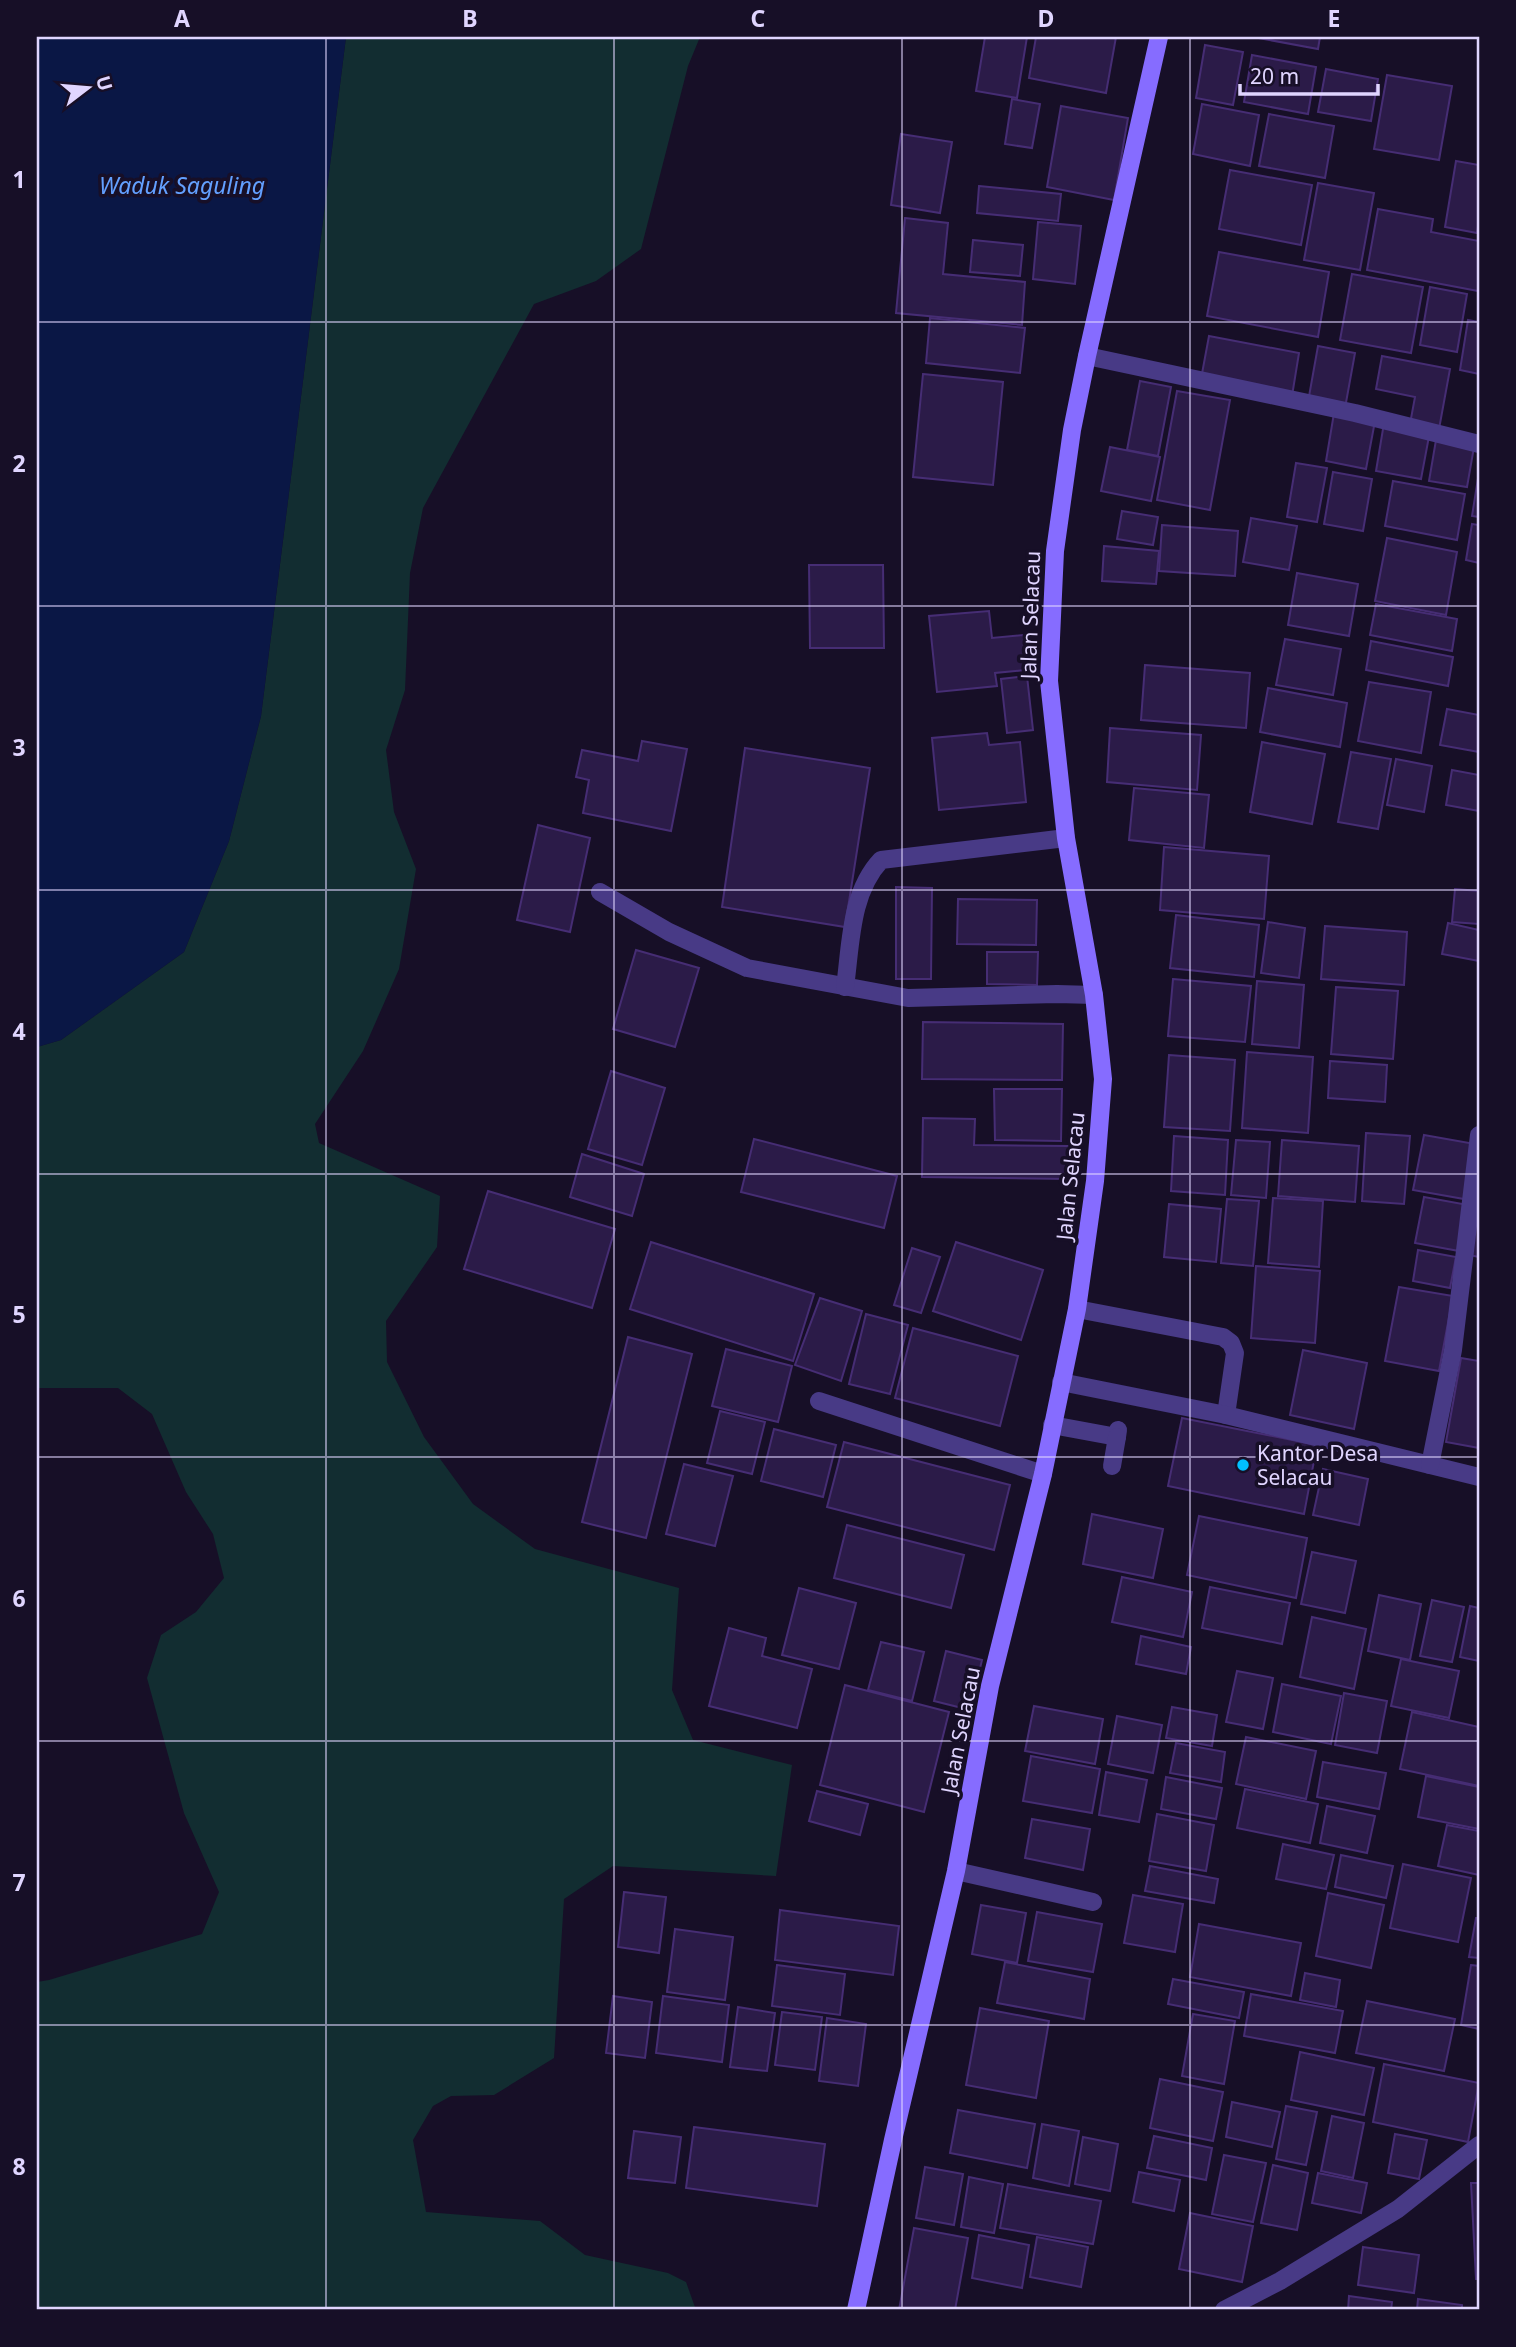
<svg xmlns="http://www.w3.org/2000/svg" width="1516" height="2347" viewBox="0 0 1516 2347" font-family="'Noto Sans',sans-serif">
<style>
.green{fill:#122d31}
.water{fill:#0a1745}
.building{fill:#2b1b48;stroke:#462d74;stroke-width:2}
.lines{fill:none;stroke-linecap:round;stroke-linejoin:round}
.lane{stroke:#483a86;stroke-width:18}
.street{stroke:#483a86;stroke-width:18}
.secondary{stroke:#866cff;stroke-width:18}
.grid{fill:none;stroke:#e0d5ff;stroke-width:2;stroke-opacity:0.55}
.poi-dot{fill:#01c0ff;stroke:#170f27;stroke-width:2.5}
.labels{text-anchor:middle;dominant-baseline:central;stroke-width:7;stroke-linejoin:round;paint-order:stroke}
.street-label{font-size:21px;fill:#e0d5ff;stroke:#170f27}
.poi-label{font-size:21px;fill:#e0d5ff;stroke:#170f27;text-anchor:start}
.water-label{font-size:23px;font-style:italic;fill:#63a0ff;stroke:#170f27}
.neatline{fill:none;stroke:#e0d5ff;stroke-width:2.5}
.grid-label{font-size:23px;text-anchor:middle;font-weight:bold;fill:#e0d5ff}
</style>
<rect width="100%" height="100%" fill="#170f27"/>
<polygon class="green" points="346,37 700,37 688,66 641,249 596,281 534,304 423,508 410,573 405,690 386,750 394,812 416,869 399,969 363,1051 315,1124 319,1143 440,1196 437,1247 386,1321 387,1362 424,1437 473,1504 535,1549 679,1588 672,1690 693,1740 792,1765 776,1876 613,1866 564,1899 554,2058 494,2095 451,2096 433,2106 413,2140 426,2212 540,2221 585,2255 668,2273 686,2282 696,2310 37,2310 37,1982 49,1980 202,1934 219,1892 184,1813 147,1678 161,1635 196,1612 224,1578 213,1534 186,1492 152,1414 118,1388 37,1388 37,1047 61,1040 184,952 229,841 261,716"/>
<polygon class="water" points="37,37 346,37 261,716 229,841 184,952 61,1040 37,1047"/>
<g class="building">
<polygon points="985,37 1027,37 1017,98 976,91"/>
<polygon points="1036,37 1116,37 1106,93 1029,78"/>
<polygon points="1253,37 1320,37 1318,49"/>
<polygon points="1205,45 1243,52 1233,105 1196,98"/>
<polygon points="1252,55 1316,67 1308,114 1244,102"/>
<polygon points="1326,69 1378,79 1371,121 1318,112"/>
<polygon points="1387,75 1452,86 1439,160 1374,149"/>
<polygon points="1012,99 1040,104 1032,148 1005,144"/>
<polygon points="1202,104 1259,115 1250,166 1193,154"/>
<polygon points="1061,106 1128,118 1114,200 1047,187"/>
<polygon points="1269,114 1334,126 1325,178 1259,166"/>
<polygon points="901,134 952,142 940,213 891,205"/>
<polygon points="1456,161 1479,165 1479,219 1477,233 1445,227"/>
<polygon points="1230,170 1312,185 1301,245 1219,229"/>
<polygon points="1318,183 1374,193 1360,270 1304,260"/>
<polygon points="979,186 1061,194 1058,221 977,213"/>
<polygon points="1378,209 1433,219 1431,232 1479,241 1478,291 1367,270"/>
<polygon points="905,218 948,223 943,274 1025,282 1022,325 896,313"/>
<polygon points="1038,222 1081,226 1075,284 1033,279"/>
<polygon points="973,240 1023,245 1020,276 970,272"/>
<polygon points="1219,252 1329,272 1318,337 1207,316"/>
<polygon points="1352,274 1423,287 1411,353 1340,340"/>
<polygon points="1430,287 1467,294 1457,352 1420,345"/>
<polygon points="930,318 1025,328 1020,373 926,363"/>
<polygon points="1468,320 1479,322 1479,374 1460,370"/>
<polygon points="1209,336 1299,353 1292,396 1201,379"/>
<polygon points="1318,346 1355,353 1345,408 1308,402"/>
<polygon points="1382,356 1450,369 1439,429 1410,424 1415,397 1376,389"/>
<polygon points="923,374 1003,382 993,485 913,477"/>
<polygon points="1140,381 1171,387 1158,456 1127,450"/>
<polygon points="1177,391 1230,400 1210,510 1157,500"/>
<polygon points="1334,413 1375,421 1366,469 1326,461"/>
<polygon points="1384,423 1430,431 1421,479 1376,471"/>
<polygon points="1436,440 1474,447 1467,487 1429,481"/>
<polygon points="1110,447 1160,457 1151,501 1101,491"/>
<polygon points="1296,463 1327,468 1317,522 1287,517"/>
<polygon points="1333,472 1372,479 1363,531 1324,524"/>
<polygon points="1479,472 1479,517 1472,516"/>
<polygon points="1393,481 1465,494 1457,540 1385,526"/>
<polygon points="1122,511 1158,517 1153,545 1117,539"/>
<polygon points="1251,518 1297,526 1289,570 1243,562"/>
<polygon points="1472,524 1479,525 1479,563 1466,560"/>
<polygon points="1162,525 1238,531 1235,576 1159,571"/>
<polygon points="1387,538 1457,552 1446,615 1375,601"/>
<polygon points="1104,546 1159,551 1156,584 1102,581"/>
<polygon points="809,565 883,565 884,648 810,648"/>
<polygon points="1297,573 1358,584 1349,636 1288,625"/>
<polygon points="1376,604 1457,619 1452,651 1370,635"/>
<polygon points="989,611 992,638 1023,635 1026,670 995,673 997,686 937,692 929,616"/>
<polygon points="1285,639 1341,649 1333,695 1276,685"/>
<polygon points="1371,641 1453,657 1448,686 1366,670"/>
<polygon points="1145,665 1250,673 1246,728 1141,720"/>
<polygon points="1027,676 1033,730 1007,733 1001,679"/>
<polygon points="1369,682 1431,692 1421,753 1358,741"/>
<polygon points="1268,688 1347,703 1340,747 1260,732"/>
<polygon points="1447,709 1479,715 1479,752 1440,745"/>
<polygon points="1110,728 1201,735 1197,790 1107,782"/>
<polygon points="987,733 989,745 1020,742 1026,802 939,810 932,738"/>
<polygon points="642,741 687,749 671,831 583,813 589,780 576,777 582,750 638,761"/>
<polygon points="1262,742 1325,754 1312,824 1250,812"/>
<polygon points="745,748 870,768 845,927 722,907"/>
<polygon points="1351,752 1391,759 1378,829 1338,822"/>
<polygon points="1396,759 1432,766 1424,812 1387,805"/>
<polygon points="1452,770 1479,775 1479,811 1446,805"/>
<polygon points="1134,788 1209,795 1204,848 1129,840"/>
<polygon points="538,825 590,838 570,932 517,920"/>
<polygon points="1164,847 1269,856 1264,919 1160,910"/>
<polygon points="896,887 932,888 931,979 896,979"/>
<polygon points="1455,889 1479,891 1479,924 1452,922"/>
<polygon points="958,899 1037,900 1036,945 957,944"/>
<polygon points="1176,915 1259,925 1254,977 1170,968"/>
<polygon points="1268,922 1305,928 1299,978 1261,973"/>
<polygon points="1448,923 1479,930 1479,961 1442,954"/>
<polygon points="1325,926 1407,932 1404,985 1321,979"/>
<polygon points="636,950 699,968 675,1047 613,1029"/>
<polygon points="987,952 1038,952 1037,985 987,984"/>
<polygon points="1173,979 1251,986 1245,1042 1168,1036"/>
<polygon points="1257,981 1304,985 1299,1048 1252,1044"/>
<polygon points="1336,987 1398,991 1393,1059 1331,1054"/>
<polygon points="923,1022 1063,1024 1062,1080 922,1079"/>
<polygon points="1247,1052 1313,1057 1308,1133 1242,1128"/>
<polygon points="1169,1055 1235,1060 1230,1131 1164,1127"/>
<polygon points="1330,1061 1387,1065 1385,1102 1328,1098"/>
<polygon points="611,1071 665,1088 642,1165 588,1149"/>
<polygon points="994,1089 1062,1089 1061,1141 995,1140"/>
<polygon points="923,1118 975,1119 974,1145 1068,1146 1067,1179 922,1177"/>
<polygon points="1366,1133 1410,1136 1404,1204 1362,1201"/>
<polygon points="1424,1135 1475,1144 1464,1199 1413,1190"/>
<polygon points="1174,1136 1228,1140 1225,1195 1171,1191"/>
<polygon points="754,1139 897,1176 884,1228 741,1192"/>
<polygon points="1236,1140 1270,1142 1266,1198 1231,1195"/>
<polygon points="1282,1140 1359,1146 1355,1202 1278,1196"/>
<polygon points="582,1154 644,1174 632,1216 570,1197"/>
<polygon points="488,1191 615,1229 592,1308 464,1269"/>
<polygon points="1424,1197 1468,1205 1459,1251 1415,1243"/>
<polygon points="1273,1198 1323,1201 1319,1267 1268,1263"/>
<polygon points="1227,1199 1259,1201 1253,1266 1221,1263"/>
<polygon points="1169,1204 1221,1209 1216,1262 1164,1257"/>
<polygon points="1478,1209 1479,1209 1479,1257 1469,1255"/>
<polygon points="651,1242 814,1294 793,1361 630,1309"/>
<polygon points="956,1242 1043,1270 1021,1340 933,1311"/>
<polygon points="912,1248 940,1257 921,1313 894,1305"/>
<polygon points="1418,1250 1456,1257 1450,1288 1413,1281"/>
<polygon points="1256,1266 1320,1271 1315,1343 1251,1338"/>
<polygon points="1399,1287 1453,1296 1439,1371 1385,1361"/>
<polygon points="820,1298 862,1311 841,1381 795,1365"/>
<polygon points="866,1314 908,1325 890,1394 849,1384"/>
<polygon points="913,1328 1018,1356 1000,1426 895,1398"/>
<polygon points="628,1337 692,1354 646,1538 582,1522"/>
<polygon points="726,1349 792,1366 778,1422 712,1406"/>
<polygon points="1303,1350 1367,1363 1354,1429 1290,1415"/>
<polygon points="1461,1358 1479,1361 1479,1448 1446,1442"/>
<polygon points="720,1411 765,1422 752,1474 707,1463"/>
<polygon points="1182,1418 1317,1445 1304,1514 1168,1486"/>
<polygon points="774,1429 836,1445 823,1497 761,1481"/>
<polygon points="844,1442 1010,1485 994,1550 827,1507"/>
<polygon points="684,1464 733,1476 715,1546 666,1534"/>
<polygon points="1323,1469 1368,1479 1359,1525 1313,1515"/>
<polygon points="1092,1514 1163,1529 1153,1578 1083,1564"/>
<polygon points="1199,1516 1307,1538 1296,1598 1187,1575"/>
<polygon points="847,1525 964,1555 951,1608 834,1578"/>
<polygon points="1312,1552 1356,1561 1345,1613 1301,1604"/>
<polygon points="1122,1577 1192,1592 1183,1637 1112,1622"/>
<polygon points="1210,1587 1290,1603 1282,1644 1202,1628"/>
<polygon points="799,1588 856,1603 839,1669 782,1655"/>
<polygon points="1379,1595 1421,1604 1410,1660 1368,1651"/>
<polygon points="1432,1600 1464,1607 1452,1662 1420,1656"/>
<polygon points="1470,1606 1479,1608 1479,1661 1460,1657"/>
<polygon points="1312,1617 1366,1629 1354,1689 1300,1677"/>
<polygon points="729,1628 766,1638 762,1656 812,1669 797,1728 709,1706"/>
<polygon points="1141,1636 1191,1647 1186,1674 1136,1664"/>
<polygon points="881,1642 924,1652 912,1701 868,1690"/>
<polygon points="946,1651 982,1660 970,1710 934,1701"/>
<polygon points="1401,1659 1459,1671 1449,1718 1391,1706"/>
<polygon points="1237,1671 1273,1678 1263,1729 1226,1722"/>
<polygon points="1282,1684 1341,1696 1331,1744 1273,1732"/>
<polygon points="845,1685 949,1712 924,1812 820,1785"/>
<polygon points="1344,1693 1387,1701 1377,1753 1335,1745"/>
<polygon points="1034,1706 1103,1719 1095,1764 1025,1751"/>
<polygon points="1172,1707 1217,1715 1212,1746 1166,1738"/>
<polygon points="1412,1712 1479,1727 1479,1786 1400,1769"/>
<polygon points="1117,1716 1162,1725 1153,1773 1108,1764"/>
<polygon points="1246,1737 1316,1751 1306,1799 1236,1784"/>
<polygon points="1176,1743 1225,1752 1221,1782 1170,1773"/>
<polygon points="1031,1756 1100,1769 1092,1813 1023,1801"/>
<polygon points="1323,1762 1386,1773 1379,1809 1317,1797"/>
<polygon points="1106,1772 1147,1780 1139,1822 1099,1815"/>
<polygon points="1426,1776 1479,1787 1479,1829 1418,1817"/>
<polygon points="1166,1777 1222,1788 1216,1819 1161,1809"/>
<polygon points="1245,1789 1318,1804 1310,1843 1237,1828"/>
<polygon points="817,1791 868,1804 860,1835 809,1821"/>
<polygon points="1327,1806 1375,1816 1367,1853 1320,1843"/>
<polygon points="1157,1814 1214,1825 1206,1871 1149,1861"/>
<polygon points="1032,1819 1090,1829 1083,1870 1025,1858"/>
<polygon points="1447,1825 1479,1831 1479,1875 1438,1866"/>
<polygon points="1283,1844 1334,1855 1326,1889 1276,1879"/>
<polygon points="1341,1855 1393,1866 1386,1898 1335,1887"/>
<polygon points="1403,1864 1471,1878 1458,1942 1390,1928"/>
<polygon points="1150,1866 1218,1879 1214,1903 1145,1891"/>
<polygon points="624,1892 666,1897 659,1953 618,1947"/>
<polygon points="1328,1893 1384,1905 1371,1968 1316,1956"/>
<polygon points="1133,1895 1183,1904 1175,1952 1124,1943"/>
<polygon points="981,1905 1026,1913 1017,1963 972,1954"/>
<polygon points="780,1910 899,1926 893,1975 775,1960"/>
<polygon points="1037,1912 1102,1924 1093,1972 1028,1961"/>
<polygon points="1476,1918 1479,1918 1479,1958 1469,1957"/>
<polygon points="1199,1924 1301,1943 1291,1996 1190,1977"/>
<polygon points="675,1929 733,1937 725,2000 667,1992"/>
<polygon points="1005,1962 1090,1979 1084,2019 997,2003"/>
<polygon points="777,1965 845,1974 840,2015 772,2006"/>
<polygon points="1471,1965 1479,1966 1479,2029 1461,2025"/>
<polygon points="1305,1973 1340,1980 1336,2007 1300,2000"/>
<polygon points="1173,1979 1244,1992 1239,2018 1168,2004"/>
<polygon points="1251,1994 1343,2011 1335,2053 1244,2036"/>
<polygon points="613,1996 652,2002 645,2058 606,2053"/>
<polygon points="663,1996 729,2005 722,2062 656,2053"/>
<polygon points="1367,2001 1455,2019 1444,2071 1356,2053"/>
<polygon points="738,2007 775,2013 767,2071 730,2067"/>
<polygon points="980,2008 1049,2021 1036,2098 966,2085"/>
<polygon points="782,2012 822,2017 815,2070 775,2065"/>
<polygon points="1193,2014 1235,2021 1224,2084 1182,2076"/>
<polygon points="827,2018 866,2024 858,2086 819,2081"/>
<polygon points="1300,2052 1374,2068 1364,2115 1291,2100"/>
<polygon points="1384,2064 1479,2083 1468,2142 1373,2122"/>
<polygon points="1160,2079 1223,2092 1213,2141 1150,2128"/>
<polygon points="1232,2102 1280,2112 1272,2147 1226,2137"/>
<polygon points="1286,2106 1317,2112 1306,2165 1276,2159"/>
<polygon points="958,2110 1035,2124 1027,2168 950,2153"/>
<polygon points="1332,2116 1364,2123 1353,2178 1321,2171"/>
<polygon points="1042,2124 1079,2131 1069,2186 1033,2178"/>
<polygon points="694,2127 825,2144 817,2206 686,2188"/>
<polygon points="634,2131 681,2137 675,2183 628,2178"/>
<polygon points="1395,2134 1427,2140 1419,2179 1388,2173"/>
<polygon points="1154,2136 1212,2148 1206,2180 1147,2168"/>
<polygon points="1083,2137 1118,2144 1110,2191 1075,2184"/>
<polygon points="1224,2155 1266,2163 1253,2222 1212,2214"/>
<polygon points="1273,2165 1308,2173 1297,2230 1261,2223"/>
<polygon points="925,2167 963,2174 954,2225 916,2218"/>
<polygon points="1139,2172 1180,2180 1174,2211 1133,2202"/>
<polygon points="1318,2173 1367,2183 1361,2213 1312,2203"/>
<polygon points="969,2177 1003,2184 994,2233 961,2227"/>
<polygon points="1471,2183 1479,2183 1479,2279 1476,2279"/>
<polygon points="1008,2184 1101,2201 1093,2244 1000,2228"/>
<polygon points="1190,2213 1253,2226 1242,2282 1179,2269"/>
<polygon points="914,2228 968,2238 955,2310 899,2310"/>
<polygon points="979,2235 1029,2245 1022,2288 972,2278"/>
<polygon points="1037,2237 1088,2247 1081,2287 1030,2277"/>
<polygon points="1363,2247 1419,2255 1414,2293 1358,2285"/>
<polygon points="1349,2296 1392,2302 1391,2310 1348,2310"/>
<polygon points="1418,2299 1462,2305 1462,2310 1417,2310"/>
</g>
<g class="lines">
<g class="lane">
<polyline points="1052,1425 1117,1437 1118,1430"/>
<polyline points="1112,1466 1117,1437"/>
</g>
<g class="street">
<polyline points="1087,356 1355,413 1479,444"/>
<polyline points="600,892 669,932 747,968 908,998 1057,994 1094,995"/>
<path d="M845 987C851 944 850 893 881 860L1066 838"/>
<polyline points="1077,1309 1223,1337 1231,1343 1235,1353 1226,1415"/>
<polyline points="1061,1382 1226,1415 1479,1477"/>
<polyline points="819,1401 1043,1474"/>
<polyline points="1430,1465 1453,1350 1479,1135"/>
<polyline points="956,1871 1093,1902"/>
<polyline points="1224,2310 1280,2281 1398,2209 1479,2145"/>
</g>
<polyline class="secondary" points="856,2310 893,2140 956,1871 990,1686 1043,1474 1077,1309 1095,1181 1103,1079 1094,995 1066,838 1049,681 1055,551 1072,430 1087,356 1159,37"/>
</g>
<path class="grid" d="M326 37V2310M614 37V2310M902 37V2310M1190 37V2310M37 322H1479M37 606H1479M37 890H1479M37 1174H1479M37 1457H1479M37 1741H1479M37 2025H1479"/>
<circle class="poi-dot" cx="1243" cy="1465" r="7"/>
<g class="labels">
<g class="street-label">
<text transform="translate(1030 615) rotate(-88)">Jalan Selacau</text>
<text transform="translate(1070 1176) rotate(-84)">Jalan Selacau</text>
<text transform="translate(960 1730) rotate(-79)">Jalan Selacau</text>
</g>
<g class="poi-label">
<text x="1257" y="1453">Kantor Desa<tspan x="1257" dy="24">Selacau</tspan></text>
</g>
<g class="water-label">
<text x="182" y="185">Waduk Saguling</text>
</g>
</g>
<rect width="1516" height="2347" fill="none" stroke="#170f27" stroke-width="77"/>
<g transform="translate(88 88) rotate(74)" stroke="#170f27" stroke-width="5" paint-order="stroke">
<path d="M0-5L12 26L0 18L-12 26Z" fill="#e0d5ff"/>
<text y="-10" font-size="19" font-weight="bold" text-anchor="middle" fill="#e0d5ff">U</text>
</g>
<path d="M1240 84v10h138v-10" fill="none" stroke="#e0d5ff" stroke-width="3.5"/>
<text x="1250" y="84" font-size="21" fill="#e0d5ff" stroke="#170f27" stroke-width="5" paint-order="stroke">20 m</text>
<rect x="38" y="38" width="1440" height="2270" class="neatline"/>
<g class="grid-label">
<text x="182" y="27">A</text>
<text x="470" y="27">B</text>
<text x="758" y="27">C</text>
<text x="1046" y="27">D</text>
<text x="1334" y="27">E</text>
<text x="19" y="188">1</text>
<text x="19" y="472">2</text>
<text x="19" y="756">3</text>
<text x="19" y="1040">4</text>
<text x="19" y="1323">5</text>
<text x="19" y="1607">6</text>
<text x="19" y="1891">7</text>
<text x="19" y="2175">8</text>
</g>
</svg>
